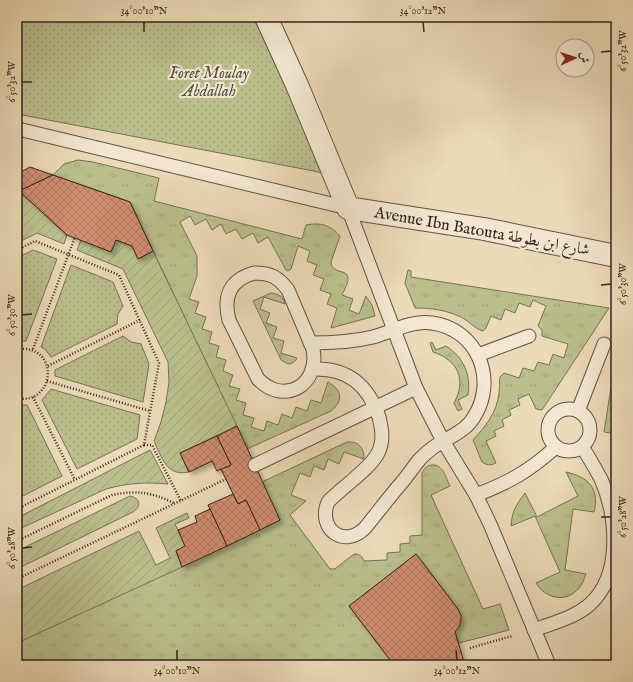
<svg xmlns="http://www.w3.org/2000/svg" width="633" height="682" viewBox="0 0 633 682" font-family="'IM FELL English',Amiri,serif">
<style>
.grass{fill:url(#grass-tufts);stroke:#767256}
.park{fill:url(#park-dots);stroke:#767256}
.garden{fill:url(#garden-furrows);stroke:#767256}
.building{fill:url(#building-cross-hatch);stroke:#33251e;filter:url(#shadow)}
.lines{fill:none;stroke-linecap:round;stroke-linejoin:round}
.service-casing{stroke:#615244;stroke-width:15}
.minor-casing{stroke:#615244;stroke-width:24}
.path{stroke:#33251e;stroke-width:2.5;stroke-dasharray:1 2;stroke-linecap:butt}
.service{stroke:#f3e7d1;stroke-width:13}
.minor{stroke:#f3e7d1;stroke-width:22}
.ticks{fill:none;stroke:#33251e;stroke-width:1.5}
.labels{text-anchor:middle;dominant-baseline:central;stroke-width:4;stroke-linejoin:round;paint-order:stroke}
.park-label{font-size:16px;font-style:italic;fill:#554c3a;stroke:#f3e7d1}
.street-label{font-size:16px;fill:#33251e;stroke:#f3e7d1}
.neatline{fill:none;stroke:#33251e;stroke-width:1.5}
.ticks-label{font-size:10px;text-anchor:middle;fill:#33251e}
</style>
<defs>
<pattern id="grass-tufts" width="24" height="20" patternUnits="userSpaceOnUse"><rect width="24" height="20" fill="#babf8d"/><path d="M3 7l-1-3M5 7V3M7 7l1-3M15 17l-1-3M17 17v-4M19 17l1-3" fill="none" stroke="#a0a479"/></pattern>
<pattern id="park-dots" width="8" height="8" patternUnits="userSpaceOnUse"><rect width="8" height="8" fill="#babf8d"/><path d="M2 2h.1M6 6h.1" fill="none" stroke="#a0a479" stroke-width="1.8" stroke-linecap="round"/></pattern>
<pattern id="garden-furrows" width="10" height="10" patternUnits="userSpaceOnUse"><rect width="10" height="10" fill="#babf8d"/><path d="M-1 1l2-2M0 10L10 0M9 11l2-2" fill="none" stroke="#a0a479"/></pattern>
<pattern id="building-cross-hatch" width="8" height="8" patternUnits="userSpaceOnUse"><rect width="8" height="8" fill="#d08d6f"/><path d="M0 0l8 8M0 8l8-8" fill="none" stroke="#a9735b"/></pattern>
<filter id="shadow"><feDropShadow dx="3.5" dy="3.5" stdDeviation="2" flood-color="#0004"/></filter>
</defs>
<rect width="100%" height="100%" fill="#ecdab8"/>
<filter id="stains"><feTurbulence type="fractalNoise" baseFrequency=".005" numOctaves="4"/><feColorMatrix values="0 0 0 0 .2 0 0 0 0 .09 0 0 0 0 .02 0 0 0 .5 -.17"/></filter>
<radialGradient id="worn" r=".72"><stop offset=".6" stop-color="#630" stop-opacity="0"/><stop offset="1" stop-color="#630" stop-opacity=".3"/></radialGradient>
<g class="grass">
<path d="M78 160 93 162 159 178 154 201 302 239 306 225C321 222 330 225 340 236L331 262C331 275 349 268 348 279 348 284 344 290 342 295L353 299 349 310 359 314 366 296 372 305 375 316 331 328 337 308 327 304 331 294 320 290 324 279 313 275 317 265 307 261 310 251 298 246 291 269 288 271 286 270 268 237 258 243 253 233 242 239 236 229 226 234 221 224 212 230 206 219 195 225 190 216 180 222 197 256V276L189 299 199 302 195 313 206 317 202 329 212 332 209 343 219 346 216 357 226 360 223 371 233 375 229 386 240 389 236 400 246 403 243 415 254 418 251 427 264 431 267 421 278 425 282 414 292 418 296 407 307 411 311 400 321 403 328 382C342 390 344 400 331 411L247 449 130 202 53 175 64 164Z"/>
<path d="M408 270 411 271V277L609 308 544 407 542 410 536 409 529 394 518 399 520 405 509 410 511 415 502 420 504 426 494 431 496 436 486 441 496 463C490 466 487 465 482 462L473 440C486 426 497 412 499 393 500 387 499 382 500 377L504 373 519 378 523 368 534 371 538 362 549 365 553 354 564 358 568 344 542 336V330L538 326 546 306 533 300 530 307 519 303 515 313 505 309 501 320 491 316 486 328 483 331C475 329 469 321 461 317 446 310 431 308 415 308L405 283Z"/>
<path d="M271 293C279 294 283 296 285 304L264 297 260 309 270 313 266 323 277 327 273 338 284 341 281 353 297 358C295 363 292 363 288 364L281 360 253 301Z"/>
<path d="M432 342 436 350 446 346C464 358 471 374 468 395L458 400 462 409 458 411 454 403C467 380 458 360 433 352L430 343Z"/>
<path d="M347 442C359 441 364 448 364 459L344 452 339 464 328 459 324 470 314 466 310 477 300 473 291 495 306 501 290 515 330 569H335L354 554C360 554 362 556 364 561L387 560V553L400 552V544L410 543V536L422 535V473C424 469 427 465 432 465 443 464 446 478 450 486L431 495 483 609 500 604 509 630 459 643 455 632 461 615 458 609 416 554 349 606 394 665H17V643L280 520 262 482Z"/>
<path d="M566 472C588 477 600 488 594 512L573 509 565 570 586 574C584 579 583 584 579 588 566 604 545 598 536 583L560 572 535 516 511 526C512 511 516 505 525 493L537 517 578 496Z"/>
</g>
<g class="park">
<polygon points="17,17 253,17 329,174 17,114"/>
<polygon points="33,250 57,259 26,341 17,341 17,258"/>
<polygon points="71,265 113,282 123,306 118,314 117,324 51,357 45,349 41,347"/>
<polygon points="123,336 131,342 141,344 149,364 143,402 55,376 55,370"/>
<polygon points="51,389 140,415 137,439 77,469 42,400"/>
<polygon points="17,405 27,405 62,476 17,499"/>
</g>
<g class="garden">
<polygon points="19,191 67,235 64,244 37,233 17,243 17,192"/>
<path d="M81 240H116L132 246 138 259 153 251 237 426 180 453 189 472C166 477 162 457 154 441L161 422 166 402 169 382 168 362 123 269 77 250Z"/>
<polygon points="616,355 616,434 604,432"/>
<path d="M150 450 168 484C147 482 127 483 106 489L17 530V518Z"/>
<path d="M130 496C140 498 142 506 133 512L17 569V551Z"/>
<polygon points="187,513 189,518 175,524 185,546 176,551 182,567 17,643 17,590 139,531 156,565 170,558 156,528"/>
</g>
<g class="building">
<polygon points="30,167 53,175 17,192 17,174"/>
<polygon points="53,175 130,202 153,251 138,259 132,246 116,240 111,252 67,235 19,191"/>
<polygon points="237,426 280,520 260,530 246,500 238,504 221,469 231,465 217,436"/>
<polygon points="217,436 231,465 217,471 212,461 189,472 180,453"/>
<polygon points="233,494 238,504 246,500 260,530 227,546 208,505"/>
<polygon points="210,509 227,546 182,567 176,551 185,546 178,530 197,522 195,516"/>
<polygon points="416,554 458,609 461,615 461,621 459,627 455,632 465,665 394,665 349,606"/>
</g>
<g class="lines">
<g class="service-casing">
<g id="service">
<polyline points="18,129 348,208 416,388 443,441 476,495 490,524 549,665"/>
<path d="M254 273C271 273 278 277 288 290L313 349C320 385 284 406 258 379L229 320C223 296 230 280 254 273Z"/>
<path d="M310 343C332 343 352 342 373 337 392 332 411 320 432 323 477 329 498 379 474 417 467 429 455 434 444 441 435 445 427 452 420 459 414 466 409 474 403 481 390 496 378 512 365 528 344 549 317 529 328 502 341 488 370 469 378 453 384 441 382 429 379 417 368 385 348 368 314 369"/>
<polyline points="478,355 529,336"/>
<circle cx="569" cy="430" r="21"/>
<polyline points="578,411 604,344"/>
<polyline points="255,465 416,388"/>
<path d="M476 495C510 482 529 471 556 447"/>
<path d="M534 630C552 623 574 618 589 605 623 575 617 516 601 479 595 468 589 457 582 447"/>
</g>
</g>
<g class="minor-casing">
<polyline id="minor" points="266,17 297,85 348,208 484,229 616,256"/>
</g>
<g class="path">
<polyline points="17,250 35,241 119,275 159,363 144,445 17,509"/>
<path d="M17 349C61 344 55 406 17 398"/>
<polyline points="33,349 75,237"/>
<polyline points="48,366 140,320"/>
<polyline points="47,381 150,411"/>
<polyline points="33,397 75,480"/>
<polyline points="144,445 152,445 181,501"/>
<path d="M17 541 112 495C138 490 150 492 174 503"/>
<polyline points="17,579 226,479"/>
<polyline points="470,648 512,636"/>
</g>
<use href="#service" class="service"/>
<use href="#minor" class="minor"/>
</g>
<path class="ticks" d="M144 22V32M423 22 424 32M601 52 611 51M22 82H32M601 285 611 284M22 315 32 314M601 517H611M22 548 32 547M177 650V660M456 650 457 660"/>
<g class="labels">
<g class="park-label">
<text x="209" y="74">Foret Moulay<tspan x="209" dy="18">Abdallah</tspan></text>
</g>
<g class="street-label">
<text transform="translate(482 232) rotate(10)">Avenue Ibn Batouta شارع ابن بطوطة</text>
</g>
</g>
<rect width="633" height="682" fill="none" stroke="#ecdab8" stroke-width="44"/>
<g transform="translate(575 58) rotate(87)"><circle r="19" fill="#f3e7d1" stroke="#a69989"/>
<path d="M0-3L7 15L0 10L-7 15Z" fill="#8f2418"/>
<text y="-6" font-size="11" font-weight="bold" text-anchor="middle" fill="#33251e">ش</text>
</g>
<rect x="22" y="22" width="589" height="638" class="neatline"/>
<g class="ticks-label">
<text x="144" y="14">34°00'10"N</text>
<text x="423" y="14">34°00'12"N</text>
<text transform="translate(622 51) rotate(-90)" y="4">6°50'32"W</text>
<text transform="translate(11 82) rotate(-90)" y="4">6°50'32"W</text>
<text transform="translate(622 284) rotate(-90)" y="4">6°50'30"W</text>
<text transform="translate(11 315) rotate(-90)" y="4">6°50'30"W</text>
<text transform="translate(622 517) rotate(-90)" y="4">6°50'28"W</text>
<text transform="translate(11 548) rotate(-90)" y="4">6°50'28"W</text>
<text x="177" y="674">34°00'10"N</text>
<text x="457" y="674">34°00'12"N</text>
</g>
<rect width="100%" height="100%" filter="url(#stains)"/>
<rect width="100%" height="100%" fill="url(#worn)"/>
</svg>
